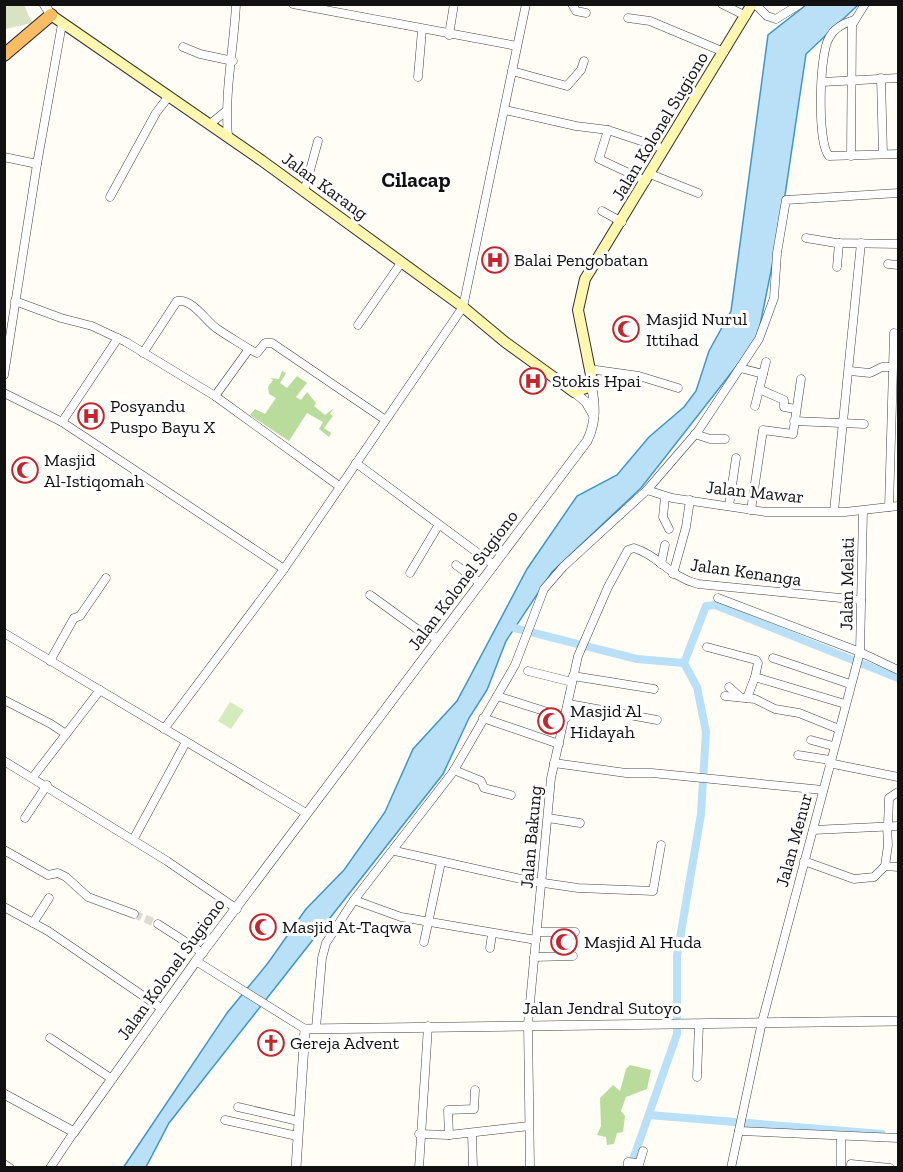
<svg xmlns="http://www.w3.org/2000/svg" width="903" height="1172" viewBox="0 0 903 1172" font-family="'Zilla Slab',serif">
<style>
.green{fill:#d5ebbd}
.forest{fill:#b9dc9c}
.cemetery{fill:#d9e3c4}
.water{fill:#b9e0f7;stroke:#3f96cf;stroke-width:1.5}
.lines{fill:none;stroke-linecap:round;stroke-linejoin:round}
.canal{stroke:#b9e0f7;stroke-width:8}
.minor-tunnel{stroke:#dbdad3;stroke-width:8;stroke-dasharray:8 4;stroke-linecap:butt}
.minor-casing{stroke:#444;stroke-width:9}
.tertiary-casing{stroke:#444;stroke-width:10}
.secondary-casing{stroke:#333;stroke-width:12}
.trunk-casing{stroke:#222;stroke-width:14}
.minor{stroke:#fff;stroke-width:8}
.tertiary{stroke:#fff;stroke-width:9}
.secondary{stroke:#fff6b0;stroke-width:10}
.trunk{stroke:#f7bc64;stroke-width:12}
.labels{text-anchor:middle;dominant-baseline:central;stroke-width:6;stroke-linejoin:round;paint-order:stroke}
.street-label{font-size:18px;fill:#111;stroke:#fff}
.poi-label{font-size:18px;fill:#111;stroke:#fff;text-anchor:start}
.quarter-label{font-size:21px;font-weight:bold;fill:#111;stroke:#fff}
</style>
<rect width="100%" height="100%" fill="#fffdf5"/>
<polygon class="green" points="230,702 244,710 231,729 218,721"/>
<g class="forest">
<polygon points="282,371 286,373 280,383 287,388 297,376 307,383 296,397 301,400 307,392 316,403 314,406 325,415 334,408 330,414 333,416 324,428 331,433 329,437 319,429 323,422 307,413 289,441 250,415 255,409 265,414 276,398 269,394 268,387 273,380 270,378 279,379"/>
<polygon points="630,1065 651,1070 647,1089 626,1097 621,1111 625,1116 623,1132 617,1133 614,1144 607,1145 606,1137 597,1135 601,1126 600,1098 613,1085 620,1091 626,1069"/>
</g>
<polygon class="cemetery" points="4,5 24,5 32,23 5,29"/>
<polygon class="water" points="806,5 858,5 806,54 781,222 757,340 641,488 552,572 506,641 487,690 469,718 443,774 169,1123 146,1167 123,1168 227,1013 268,963 306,909 344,870 385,812 413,749 457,701 527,569 577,496 617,475 649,437 684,407 696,391 709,351 731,311 768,35"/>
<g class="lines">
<g class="canal">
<polyline points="507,626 637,659 684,663 697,687 706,732 701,814 677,956 677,1034 630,1168"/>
<polyline points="684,663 706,606 715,605 898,678"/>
<polyline points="649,1115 882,1134"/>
</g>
<polyline class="minor-tunnel" points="134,914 158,924"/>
<g class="minor-casing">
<g id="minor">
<polyline points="293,4 517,46"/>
<polyline points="572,4 576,11 586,13"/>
<polyline points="722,4 746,16"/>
<polyline points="755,4 767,16 776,19 800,4"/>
<polyline points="628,18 650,21 724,52"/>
<path d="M854 20C844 23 834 28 829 38 819 54 817 143 829 156L898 154"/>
<polyline points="449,35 454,4"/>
<polyline points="183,47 200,54 233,61"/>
<polyline points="512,71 567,86 581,70 584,61"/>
<polyline points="418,77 422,30"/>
<polyline points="881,78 883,154"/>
<polyline points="822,82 898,78"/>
<polyline points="505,110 576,126 608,130 665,149"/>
<polyline points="210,124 226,111"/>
<polyline points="608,130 599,159 646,181"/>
<path d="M228 137C224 93 234 48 236 4"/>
<polyline points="851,156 852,25 865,4"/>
<polyline points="4,157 37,164"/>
<polyline points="650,174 698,193"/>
<polyline points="304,192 318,141"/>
<polyline points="110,197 156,113 169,96"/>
<polyline points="602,211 622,222"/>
<polyline points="806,238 836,243 898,244"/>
<polyline points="888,264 898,265"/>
<polyline points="837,267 839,243"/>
<polyline points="15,301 61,318 92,326 126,342 215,396 339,486"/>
<polyline points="358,325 401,263"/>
<polyline points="249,349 257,353 265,343 272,343 384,419"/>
<path d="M143 353 177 301C193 299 204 319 216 328 226 335 238 342 249 349L215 396"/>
<polyline points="740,368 763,374"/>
<polyline points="589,369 639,376 678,388"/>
<polyline points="850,371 870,373 882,367 892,367"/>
<polyline points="4,375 37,164 62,24"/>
<polyline points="759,389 784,400 784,407 796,409"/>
<polyline points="4,393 62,422 284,569"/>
<polyline points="755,406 766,362"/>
<polyline points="794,421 864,424"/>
<polyline points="62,422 118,338"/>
<polyline points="695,434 710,439 725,439"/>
<polyline points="356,463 494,565"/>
<polyline points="647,490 672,498 766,512 845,512 898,506"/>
<polyline points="665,497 663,517 669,529"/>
<polyline points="729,506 736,458"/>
<polyline points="889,507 894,333"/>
<polyline points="751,510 763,430 793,434 801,379"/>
<polyline points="834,511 861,243"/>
<polyline points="863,511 860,652 898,670"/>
<polyline points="661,564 665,545"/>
<polyline points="456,565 480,583"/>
<polyline points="410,573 438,526"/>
<polyline points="673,574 686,527 690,500"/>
<polyline points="370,595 417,629 439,639"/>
<polyline points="718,598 860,652 762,1022 731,1168"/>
<polyline points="4,633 306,813"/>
<polyline points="707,647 756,660 758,663 755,677 845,704"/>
<polyline points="773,658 850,684"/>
<polyline points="50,661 74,618 80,616 106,578"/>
<polyline points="528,671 572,682"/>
<polyline points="573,676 654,689"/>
<polyline points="729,687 740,697"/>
<polyline points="497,696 566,718"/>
<polyline points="725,696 755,699 775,709 799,713 839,729"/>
<polyline points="747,698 755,677"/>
<polyline points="4,700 51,724 66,734"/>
<polyline points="569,704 657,720"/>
<polyline points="483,718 559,744"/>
<polyline points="164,729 284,569 463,307 526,4"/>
<polyline points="811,740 833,746"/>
<polyline points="798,755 830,760"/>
<polyline points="4,761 167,861 237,909"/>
<polyline points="554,763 626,773 652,773 823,790"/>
<polyline points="829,763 898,777"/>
<polyline points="454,770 481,781 484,788 511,795"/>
<polyline points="33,777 100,690"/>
<polyline points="25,818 47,785"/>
<polyline points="548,818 580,823"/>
<polyline points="887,826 888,845 885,866 898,867"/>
<polyline points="888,826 889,798 898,792"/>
<polyline points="813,830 898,826"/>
<polyline points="133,840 186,742"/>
<polyline points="4,850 48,875 58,873 66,877 88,897 134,914"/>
<polyline points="395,851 530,881 578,888 653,891 661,845"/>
<polyline points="804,861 854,879 874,877 885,866"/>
<polyline points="354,900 401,917 536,940"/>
<polyline points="4,907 48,931 161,1008"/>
<polyline points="33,923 49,898"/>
<polyline points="158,924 203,953"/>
<polyline points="537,932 575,932"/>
<polyline points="424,942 441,862"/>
<polyline points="490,948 492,934"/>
<polyline points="534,957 573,956"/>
<polyline points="196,961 305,1029"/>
<polyline points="316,1028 322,958 326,943 354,900 453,772 515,665 544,589 563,567 647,490 698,431 759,339 774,298 777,253 786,200 898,193"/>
<polyline points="50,1038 112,1079"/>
<polyline points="697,1077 699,1024"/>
<polyline points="238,1107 298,1121"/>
<polyline points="225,1120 297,1136"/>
<polyline points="739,1131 898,1138"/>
<polyline points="419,1134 449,1135 448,1110 474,1109 475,1090"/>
<polyline points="472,1134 473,1168"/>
<polyline points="449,1135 529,1126"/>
<polyline points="4,1164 10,1168"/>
<polyline points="50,1168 74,1132"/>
<polyline points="419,1168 428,1026"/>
<path d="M530 1168 528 1024 551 778 578 656 608 587 628 550 634 548C658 555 670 577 698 584L861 600"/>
<polyline points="628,1168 628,1162 638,1163"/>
<polyline points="638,1168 643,1151"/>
<polyline points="841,1168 841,1137"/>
<polyline points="850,1168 851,1164 890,1168"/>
</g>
</g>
<g class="tertiary-casing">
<g id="tertiary">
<polyline points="44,4 51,15"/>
<polyline points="574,392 586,402 594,416"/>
<path d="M4 1094 74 1132 196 961 587 441C597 421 595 404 591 383"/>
<polyline points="296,1168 305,1029 898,1021"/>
</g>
</g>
<g class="secondary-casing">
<polyline id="secondary" points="51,15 261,160 463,307 505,342 574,392 586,388 592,380 578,310 585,279 752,4"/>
</g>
<g class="trunk-casing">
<polyline id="trunk" points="4,55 51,15"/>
</g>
<use href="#minor" class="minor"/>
<use href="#tertiary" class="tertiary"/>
<use href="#secondary" class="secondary"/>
<use href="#trunk" class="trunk"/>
</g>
<defs>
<g id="hospital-ring" transform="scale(1.35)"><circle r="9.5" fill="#fff" stroke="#c4262e" stroke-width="1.5"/><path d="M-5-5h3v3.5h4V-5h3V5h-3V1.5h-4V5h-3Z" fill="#c4262e"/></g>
<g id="mosque-ring" transform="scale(1.35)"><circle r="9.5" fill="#fff" stroke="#c4262e" stroke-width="1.5"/><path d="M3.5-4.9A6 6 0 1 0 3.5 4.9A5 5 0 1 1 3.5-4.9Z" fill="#c4262e"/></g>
<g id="church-ring" transform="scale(1.35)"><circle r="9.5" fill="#fff" stroke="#c4262e" stroke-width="1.5"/><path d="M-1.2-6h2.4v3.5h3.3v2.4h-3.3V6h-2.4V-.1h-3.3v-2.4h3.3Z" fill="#c4262e"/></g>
</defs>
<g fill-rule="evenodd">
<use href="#hospital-ring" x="495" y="260"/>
<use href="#mosque-ring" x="626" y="329"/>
<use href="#hospital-ring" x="533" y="381"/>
<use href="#hospital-ring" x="91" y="416"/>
<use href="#mosque-ring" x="25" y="470"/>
<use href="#mosque-ring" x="551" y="721"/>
<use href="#mosque-ring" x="263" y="927"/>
<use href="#mosque-ring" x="564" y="942"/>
<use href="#church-ring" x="271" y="1043"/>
</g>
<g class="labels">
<g class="street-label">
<text transform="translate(660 126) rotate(-59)">Jalan Kolonel Sugiono</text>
<text transform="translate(325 186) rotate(36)">Jalan Karang</text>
<text transform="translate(755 492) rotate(6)">Jalan Mawar</text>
<text transform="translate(746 572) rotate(8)">Jalan Kenanga</text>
<text transform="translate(463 580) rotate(-53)">Jalan Kolonel Sugiono</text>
<text transform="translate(847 584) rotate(-89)">Jalan Melati</text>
<text transform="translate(531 837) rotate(-85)">Jalan Bakung</text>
<text transform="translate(794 840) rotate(-75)">Jalan Menur</text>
<text transform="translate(171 969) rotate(-54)">Jalan Kolonel Sugiono</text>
<text x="602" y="1008">Jalan Jendral Sutoyo</text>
</g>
<g class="poi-label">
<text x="514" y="260">Balai Pengobatan</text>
<text x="646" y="319">Masjid Nurul<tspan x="646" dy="21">Ittihad</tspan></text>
<text x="552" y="381">Stokis Hpai</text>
<text x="110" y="406">Posyandu<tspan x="110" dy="21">Puspo Bayu X</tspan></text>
<text x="44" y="460">Masjid<tspan x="44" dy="21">Al-Istiqomah</tspan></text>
<text x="570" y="711">Masjid Al<tspan x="570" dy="21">Hidayah</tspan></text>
<text x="282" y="927">Masjid At-Taqwa</text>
<text x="584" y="942">Masjid Al Huda</text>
<text x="290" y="1043">Gereja Advent</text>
</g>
<g class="quarter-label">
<text x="416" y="179">Cilacap</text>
</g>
</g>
<rect width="903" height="1172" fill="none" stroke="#111111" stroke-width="12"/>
</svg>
